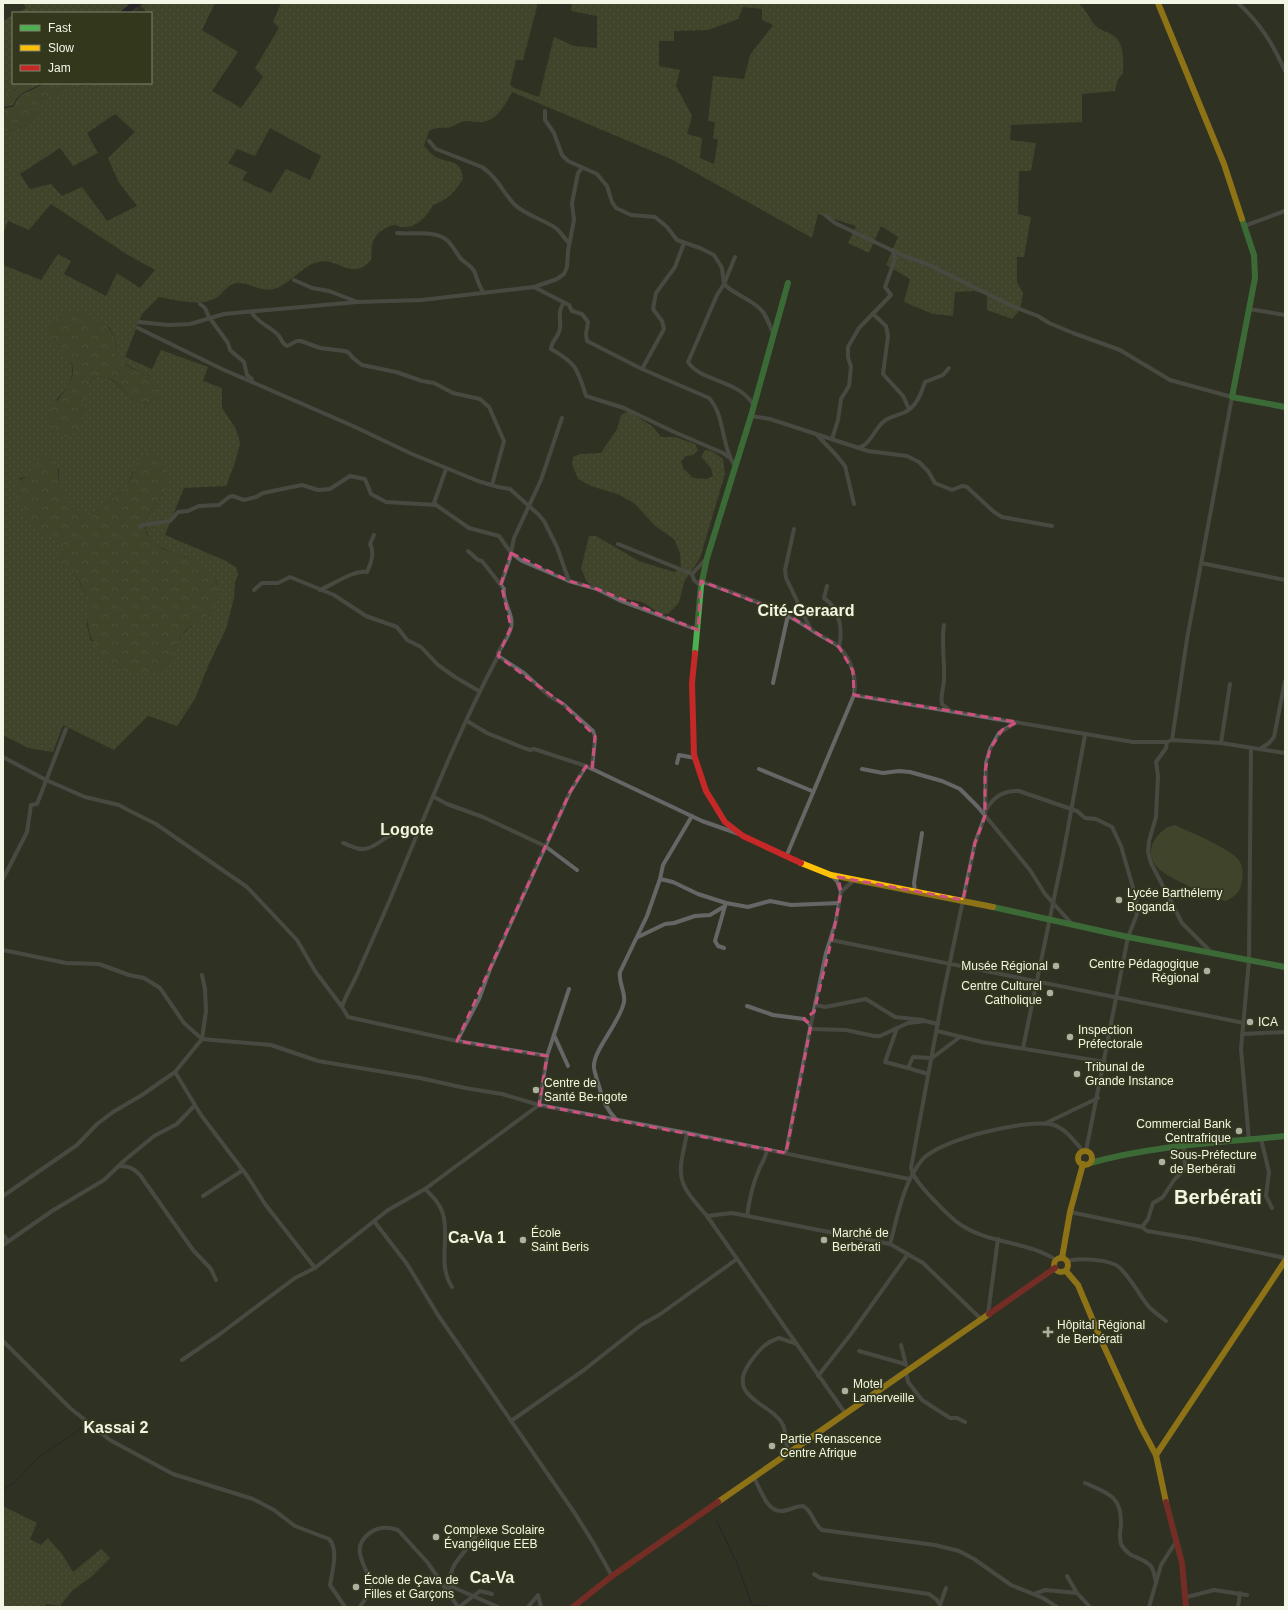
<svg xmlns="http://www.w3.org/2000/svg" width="1288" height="1610" viewBox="0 0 1288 1610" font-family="Helvetica,sans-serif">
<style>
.grass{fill:url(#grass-dots);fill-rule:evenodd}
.forest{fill:url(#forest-crowns)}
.pitch{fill:#545c35}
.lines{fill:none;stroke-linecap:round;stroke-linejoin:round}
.stream{stroke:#211131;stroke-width:1}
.river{stroke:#211131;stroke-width:7}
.street{stroke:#676667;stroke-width:4}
.fast{stroke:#4caf50;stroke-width:6}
.slow{stroke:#ffc107;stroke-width:6}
.jam{stroke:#c62828;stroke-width:6}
.marked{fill:none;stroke:#ce507e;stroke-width:3;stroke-dasharray:8 5;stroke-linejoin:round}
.poi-dot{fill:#aeb1a1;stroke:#33381d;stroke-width:1.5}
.labels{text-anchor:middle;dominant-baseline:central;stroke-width:3.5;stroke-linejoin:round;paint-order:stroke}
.poi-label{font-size:12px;fill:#f2f6e5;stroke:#33381d;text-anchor:start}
.district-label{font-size:16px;font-weight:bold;fill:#f2f6e5;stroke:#33381d}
.town-label{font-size:20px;font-weight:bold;fill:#f2f6e5;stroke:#33381d}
</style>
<defs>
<pattern id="grass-dots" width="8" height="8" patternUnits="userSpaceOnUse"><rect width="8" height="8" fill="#545c35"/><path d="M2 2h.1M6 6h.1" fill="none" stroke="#6d7452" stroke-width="1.8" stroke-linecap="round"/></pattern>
<pattern id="forest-crowns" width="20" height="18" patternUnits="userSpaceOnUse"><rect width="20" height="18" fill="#545c32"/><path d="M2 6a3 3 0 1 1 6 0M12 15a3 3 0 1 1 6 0" fill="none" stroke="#6d7450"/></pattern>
</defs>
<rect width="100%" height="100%" fill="#2f3223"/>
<g class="grass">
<polygon points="23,3 123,3 138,8 131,13 17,13 26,8"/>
<path d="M144 3H215L202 30 238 52 212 91 241 108 263 77 255 68 279 28 273 22 281 3H538L523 60H516L510 85 514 88 539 97 554 37 574 46 597 48V16L571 11 572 3H1078C1086 9 1088 17 1095 25 1100 31 1106 31 1113 35 1125 43 1123 61 1123 73L1118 79 1115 91 1082 94V122L1011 125 1010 140 1036 143 1031 171H1019L1018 214 1031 217 1024 257H1017V282L1023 293 1020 310 1012 319 987 310V295L974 291 955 292 953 316 933 314 904 302 910 279 886 265 898 237 881 226 869 253 848 243 856 226 818 214 812 238 671 159 512 92C506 103 498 120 483 122 477 123 473 121 467 121 461 121 458 124 453 126 445 130 440 125 429 131L424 146C428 150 431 154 436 157 451 165 460 157 463 179 455 191 448 200 433 205 428 215 416 229 402 227 399 227 397 225 394 225 386 226 375 234 373 242 371 247 372 254 371 260 351 282 339 257 318 262 303 265 293 281 279 287 262 295 254 283 238 283 226 284 224 294 216 298 200 307 176 300 159 297L142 314 125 357 152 369 161 350 208 367 203 381 222 388V408L236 429 240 443 235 463 226 486 184 488 165 535 224 560 236 567 238 575 235 582 234 598 226 629 208 666 195 699 177 726 148 716 114 750 63 725 53 752 28 748 3 735V265L41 280 58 254 71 261 64 274 106 296 117 273 140 288 155 270 128 255 51 204 29 230 8 221 3 234V133L28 125C33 118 38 105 44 100 67 80 122 83 151 83V13H146L147 12 141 6ZM743 7 762 9V20L773 25 750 55 744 79 713 76 708 121 715 122 713 138 718 140 714 164 700 158 702 138 687 134 692 116 676 86 680 70 659 66V41H674V31L708 30 738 19ZM115 114 135 132 108 158 118 181 137 206 107 221 82 187 62 196 51 184 30 189 20 174 60 148 73 166 98 153 87 133ZM270 128 321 156 310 180 286 169 271 193 242 180 247 172 228 163 237 149 255 156ZM108 326C115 335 118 345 116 355L120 362 150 376 159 398C134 413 129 391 113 381 108 377 102 377 97 376 83 387 83 404 83 421L56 400C69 386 77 375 69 356ZM59 469C59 474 58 481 59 486 63 498 76 512 88 516L103 508 114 496 127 487 133 471 164 492 145 520 146 530 151 541 172 553 188 557 215 578 218 585 210 614C185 629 180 634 169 662L91 641C90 636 88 631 87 626 86 623 88 620 88 617 88 596 81 576 62 565L63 552 59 545 47 533 33 523 20 478Z"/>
<polygon points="13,15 13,83 29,83 3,95 3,21"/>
<polygon points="628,411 652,426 661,437 675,437 695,444 698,450 693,455 686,456 681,461 683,468 693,478 707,479 713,476 711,468 701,457 705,450 712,451 723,459 725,474 700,558 684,582 679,603 668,614 661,614 642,602 605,595 587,582 581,569 589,536 596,536 639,561 674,572 681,568 680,553 674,539 655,526 635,504 620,495 591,486 578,479 572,464 573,457 580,454 601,453 617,429 621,415"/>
<polygon points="3,1506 37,1523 30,1539 41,1545 48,1538 62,1554 73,1572 101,1549 110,1558 91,1577 72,1591 60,1606 46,1604 45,1607 3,1607"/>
</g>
<g class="forest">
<polygon points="29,83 89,83 59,92 45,99 28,125 3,133 3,95"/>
<path d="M70 312C94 313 121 328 116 355 131 379 156 362 159 398 134 413 129 391 113 380 108 377 102 377 97 376 73 394 96 425 68 438L52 430 48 414C55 402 72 385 73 372 75 347 34 341 52 322 57 316 62 313 70 312Z"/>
<path d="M147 453C164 458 165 469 168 485 165 492 146 517 145 521 142 537 159 547 172 553 177 555 184 555 189 558 210 569 226 582 215 607 209 620 191 622 183 634 175 643 174 657 166 666 154 679 129 674 115 667 108 663 104 658 100 652 80 628 93 610 81 584 76 573 64 569 59 560L63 552C54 535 43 534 32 522 23 511 20 498 15 485 19 480 23 479 28 475 33 470 36 462 42 457 66 457 54 473 60 487 65 499 75 511 88 516L103 508 114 496 127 487 140 456Z"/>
</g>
<path class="pitch" d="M1175 825C1189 832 1233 849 1240 862 1243 867 1243 875 1242 880 1241 891 1236 896 1226 901 1211 897 1167 878 1157 867 1150 859 1149 850 1154 841 1160 832 1165 827 1175 825Z"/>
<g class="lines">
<g class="stream">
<path d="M3 108 13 106C21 89 29 93 43 83"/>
<path d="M3 1490C19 1482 28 1466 42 1455 55 1445 70 1438 82 1427"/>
<polyline points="716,1520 737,1563 752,1605 777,1607"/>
</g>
<polyline class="river" points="124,13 137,3"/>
<g class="street">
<path d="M1238 3C1260 23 1273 44 1285 71"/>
<path d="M545 111V120L554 133 562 155 568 161 597 174 607 186 612 202 616 208 631 215 655 217 667 227 677 240 700 248 714 255 722 268 724 284 717 295 688 362C701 382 737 379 753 404"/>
<path d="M429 141 436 149 482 167C498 178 502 191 514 204 526 216 544 219 557 229 561 233 565 239 569 243"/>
<polyline points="825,215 835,223 904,256 927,264 1012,306 1038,316 1049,323 1073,333 1120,350 1170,380 1232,397 1187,639 1172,740"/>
<polyline points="1244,226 1285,211"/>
<path d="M397 233C413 235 435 229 448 241 453 246 456 253 461 259 465 263 471 265 474 271 478 279 478 286 484 293"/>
<path d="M735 257 724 284C735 295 747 297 758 307 766 313 769 324 773 333"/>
<polyline points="294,280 312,288 329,291 355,301"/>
<polyline points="534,287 557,279 564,274 567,267 568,251 574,220 572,203 578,173 582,168"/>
<polyline points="200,304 205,308 209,317 228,343 230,350 244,362 247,375 252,379"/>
<path d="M563 304C556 315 563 321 559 332 557 338 551 342 551 349 577 364 577 368 586 396L624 408 672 431 723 453 729 457"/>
<polyline points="1249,309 1285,315"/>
<path d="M252 313C260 325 272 327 279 336 282 340 282 344 287 346L297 341H301L320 348 344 351 348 352 353 358 362 365 396 372 422 381 434 383 453 393 480 399 489 407 504 441 492 485"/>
<polyline points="873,314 886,326 888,336 883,374 903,396 909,409"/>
<path d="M139 322 168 325 190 324 224 314 357 302 422 300 534 287 569 305 572 311 582 314 588 322 586 334 587 341 642 369 709 398C725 415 721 446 735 466"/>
<polyline points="138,328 222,369 353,426 412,454 478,481 498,487 510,489 539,515 544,521 557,547 569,581"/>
<polyline points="642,369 664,329 662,321 653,309 656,293 675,267 684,243"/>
<polyline points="751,416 770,419 868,451 907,456 919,462 928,471 935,483 952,490 962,486 967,487 994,512 1002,517 1052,526"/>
<polyline points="817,435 837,456 845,466 854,504"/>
<polyline points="832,439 838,420 841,399 849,386 851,367 848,357 848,347 859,328 891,295 885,287 895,259 893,250"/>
<path d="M858 448C870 445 874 430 883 422 889 417 896 416 903 413 916 408 921 394 925 382L943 375 949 368"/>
<polyline points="446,469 434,503 436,505 469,528 499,536 511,553 522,561 569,581 597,589 621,601 698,630"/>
<polyline points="140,527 142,525 170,521 178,512 188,511 199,506 219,505 229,497 233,496 244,500 256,497 263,493 302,485 318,490 330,489 350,476 365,479 371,494 386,502 436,505"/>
<polyline points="794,529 785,570 786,578 810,628"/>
<polyline points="618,544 692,574 694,580 701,586"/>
<path d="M468 551 478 560 482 561 504 589C502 602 514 614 511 627 509 636 502 645 498 653V656C456 735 424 819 389 902 378 927 367 952 356 977 351 987 345 997 342 1007L348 1017 457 1041 547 1056"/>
<polyline points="1201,563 1285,580"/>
<polyline points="692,574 706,559"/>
<path d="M701 581C740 596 782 608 816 633 823 638 833 641 839 647 852 660 857 678 854 695L786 857"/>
<polyline points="501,584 510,558 514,538 541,480 562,418"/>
<path d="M827 586 824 598C840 609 843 630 839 647"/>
<polyline points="254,590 262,583 278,583 290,577 334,595 366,616 397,627 407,640 421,647 438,665 455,677 479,691"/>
<path d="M320 590C332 585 355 569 367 572 371 563 375 553 370 544L374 535"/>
<path d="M944 625C941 643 945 660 944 679 944 687 940 696 942 704L949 710"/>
<polyline points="498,656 524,673 549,696 563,704 593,731 595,738 592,769"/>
<polyline points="773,683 788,615"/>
<polyline points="854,695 1133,742 1167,742 1172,740 1221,743 1285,753"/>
<polyline points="467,721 487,733 524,748 530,750 534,749 586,766 702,821 739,834"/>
<path d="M1017 722 999 733 990 749 986 763 985 816 975 843 942 1000 911 1168C913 1178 923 1188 930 1196 940 1206 949 1217 961 1225 990 1244 1027 1241 1056 1260"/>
<polyline points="1167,742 1166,748 1156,762 1158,776 1156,817 1149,841 1148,852 1151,863 1182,923 1212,953"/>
<polyline points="1221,743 1230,684"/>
<polyline points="1260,749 1269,743 1274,737 1285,681"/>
<polyline points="3,757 46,780 85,797 119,805 126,809 156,824 247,887 297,940 315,971 342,1007"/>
<polyline points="677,763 679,755 695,758"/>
<polyline points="759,769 812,791"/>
<polyline points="862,769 883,773 899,771 910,772 942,781 960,789 978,807 1030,870 1045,894 1071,923"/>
<polyline points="434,797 447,804 483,817 545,846 577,870"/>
<path d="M986 810C993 797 1004 790 1019 791L1077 811 1085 818 1096 819 1112 827 1121 846 1136 898 1137 914 1128 937 1086 1151"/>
<polyline points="692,816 663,865 660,879 673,882 698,894 726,903 748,907 770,901 791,905 839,903"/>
<path d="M343 843C350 845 356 850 364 849 378 848 386 833 400 832 405 831 411 833 416 834"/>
<polyline points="3,879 27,832 31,805 37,804 66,729"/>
<polyline points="915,891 914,883 922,833"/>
<polyline points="841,892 853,881"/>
<polyline points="638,937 665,924 674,923 695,916 710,915 725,906 726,903"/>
<polyline points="831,940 1244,1023"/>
<polyline points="724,948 718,946 715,941 725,906"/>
<polyline points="3,950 66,963 99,964 129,975 144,978 160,988 184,1023 202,1039 271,1045 318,1061 420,1078 465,1088 502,1094 539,1105 687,1133 909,1179"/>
<polyline points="816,1005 825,1007 866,999 895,1017 923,1020"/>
<polyline points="747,1006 773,1015 804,1019 811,1025"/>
<polyline points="897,1028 885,1062 908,1068"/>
<polyline points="810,1029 846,1030 874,1036 880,1036 908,1023 925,1021 938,1024"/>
<polyline points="937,1031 982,1042 1105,1062"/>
<polyline points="1242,1034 1285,1032"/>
<polyline points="554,1035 568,1066"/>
<polyline points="457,1041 479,999 490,969 570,792 586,766"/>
<polyline points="1023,1048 1063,855 1085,735"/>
<polyline points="175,1072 201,1115 248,1177 265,1204 315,1268"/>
<polyline points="928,1074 908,1068 913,1057 932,1058 960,1037"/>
<path d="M615 1118C606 1109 602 1098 599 1086 597 1080 595 1074 594 1068 592 1051 620 1023 624 1002 626 992 618 983 620 972L647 916 660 879"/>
<polyline points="1046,1123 1098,1098"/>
<path d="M687 1133C685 1147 677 1168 683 1183 687 1195 699 1206 707 1216L845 1413"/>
<polyline points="1261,1139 1269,1172 1266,1196 1272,1208"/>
<polyline points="1249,1140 1241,1049 1249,960 1251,748"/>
<polyline points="786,1153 810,1029 826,953 836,921 841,892 837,881 832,876"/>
<path d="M119 1166C129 1166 133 1168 140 1175L193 1250 211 1269 216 1280"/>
<path d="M425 1189C432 1196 440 1203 443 1214 450 1238 437 1264 452 1287"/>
<polyline points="3,1196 77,1145 97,1124 113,1112 142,1095 175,1072 202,1039 206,1011 205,989 202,975"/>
<polyline points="203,1196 243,1170"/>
<polyline points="1070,1212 1142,1227 1147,1231 1195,1239 1285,1258"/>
<polyline points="707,1216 732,1213 890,1244 923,1263 981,1319"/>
<path d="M747 1216C749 1202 752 1186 758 1172 761 1163 766 1159 767 1149"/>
<polyline points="374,1221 407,1264 438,1315 574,1512 594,1544 612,1576"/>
<polyline points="1142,1227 1148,1219 1153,1203 1163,1197 1174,1180 1185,1169 1184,1146"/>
<polyline points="3,1235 8,1241"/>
<path d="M890 1244C898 1215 903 1183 922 1160 940 1139 1028 1118 1054 1125 1066 1129 1075 1142 1083 1151"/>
<polyline points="3,1245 52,1211 104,1180 126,1159 154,1136 177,1124 195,1105"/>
<path d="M1067 1261C1079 1258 1109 1259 1119 1267 1131 1278 1139 1295 1149 1307 1154 1312 1160 1316 1166 1321"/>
<polyline points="988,1314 998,1239"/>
<path d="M3 1341 70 1408 110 1440 173 1474 253 1499 274 1510 295 1526 329 1539C339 1549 332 1573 330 1585L345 1607"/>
<polyline points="901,1345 906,1365"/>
<polyline points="859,1351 905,1364"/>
<polyline points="182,1360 220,1334 295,1278 315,1268 388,1210 425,1189 539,1105 547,1056 569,989"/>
<polyline points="906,1372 908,1382 922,1400 950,1418 957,1418 965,1422"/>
<polyline points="818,1376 851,1334 908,1254"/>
<polyline points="511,1421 584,1370 641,1325 659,1315 737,1259"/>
<path d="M789 1452C784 1441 787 1433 783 1425 773 1403 723 1398 751 1361 759 1350 766 1342 779 1338L797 1344"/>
<path d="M754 1478C761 1489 766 1511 781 1511 789 1511 795 1506 803 1506 813 1511 813 1524 822 1530L935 1545 959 1551 974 1559 1011 1585 1043 1598 1057 1607"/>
<path d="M1085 1483C1108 1493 1122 1496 1121 1525 1120 1531 1119 1538 1121 1544 1130 1560 1139 1555 1150 1565 1154 1569 1155 1577 1156 1583"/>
<polyline points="814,1574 820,1578 929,1594 937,1600 940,1605"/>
<polyline points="1067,1576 1077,1593 1090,1607"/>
<polyline points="448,1585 498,1607"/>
<polyline points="1034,1594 1045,1590 1077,1593"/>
<path d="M450 1595C446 1561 463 1559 477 1534"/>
<polyline points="1187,1597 1214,1590 1247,1595"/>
<polyline points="940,1605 946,1588"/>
<path d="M360 1607C363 1601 372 1592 371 1585 368 1566 347 1549 371 1532 379 1527 389 1527 398 1530L428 1563 458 1607"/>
<polyline points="459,1607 480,1591 492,1594"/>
<polyline points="528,1607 538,1595 541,1607"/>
<polyline points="1149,1607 1161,1565 1177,1540"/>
<polyline points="1238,1607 1240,1593"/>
</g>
<g class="fast">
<polyline points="1242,219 1254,255 1255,278 1232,397 1285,407"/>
<polyline points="695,653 701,586 707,558 751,416 788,283"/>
<polyline points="993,907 1128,937 1285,967"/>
<path d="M1090 1163C1154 1145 1219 1143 1285 1136"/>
</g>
<g class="slow">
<polyline points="1158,3 1224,164 1242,219"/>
<polyline points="801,863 831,875 993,907"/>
<circle cx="1085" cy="1158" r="7"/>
<circle cx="1061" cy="1265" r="7"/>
<polyline points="1062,1258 1070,1212 1083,1164"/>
<polyline points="1066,1271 1078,1285 1102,1342 1141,1427 1156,1455 1166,1502"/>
<polyline points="1156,1455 1285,1261"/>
<polyline points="718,1502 989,1314"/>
</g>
<g class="jam">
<polyline points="695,653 692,683 694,755 706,791 725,822 743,836 801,863"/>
<polyline points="989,1314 1055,1268"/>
<polyline points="1166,1502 1182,1563 1186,1607"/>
<polyline points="573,1607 612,1576 718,1502"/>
</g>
</g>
<path d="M0 0H1288V1610H0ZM511 553 569 581 597 589 698 630 701 581 788 615 839 647 853 671 854 695 1017 722 1002 730 990 749 985 771V816L975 843 963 900 838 877 841 892 834 930 814 1012 804 1019 811 1025 786 1153 539 1105 547 1056 457 1041 570 792 586 766 592 769 595 736 563 704 498 656 511 627 501 584Z" fill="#2f3223" fill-opacity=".55" fill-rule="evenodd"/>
<path class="marked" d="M511 553 569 581 597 589 698 630 701 581 788 615 839 647 853 671 854 695 1017 722 1002 730 990 749 985 771V816L975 843 963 900 838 877 841 892 834 930 814 1012 804 1019 811 1025 786 1153 539 1105 547 1056 457 1041 570 792 586 766 592 769 595 736 563 704 498 656 511 627 501 584Z"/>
<g class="poi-dot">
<circle cx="1119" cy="900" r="4"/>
<circle cx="1056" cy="966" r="4"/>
<circle cx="1207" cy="971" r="4"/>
<circle cx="1050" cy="993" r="4"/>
<circle cx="1250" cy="1022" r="4"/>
<circle cx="1070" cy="1037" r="4"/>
<circle cx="1077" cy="1074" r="4"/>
<circle cx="536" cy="1090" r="4"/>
<circle cx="1239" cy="1131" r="4"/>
<circle cx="1162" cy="1162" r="4"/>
<circle cx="523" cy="1240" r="4"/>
<circle cx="824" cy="1240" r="4"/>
<path d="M1046 1326h4v4h4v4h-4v4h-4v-4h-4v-4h4z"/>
<circle cx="845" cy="1391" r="4"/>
<circle cx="772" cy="1446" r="4"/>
<circle cx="436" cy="1537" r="4"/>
<circle cx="356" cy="1587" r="4"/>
</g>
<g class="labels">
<g class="poi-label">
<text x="1127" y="893">Lycée Barthélemy<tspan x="1127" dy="14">Boganda</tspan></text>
<text x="1199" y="964" text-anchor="end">Centre Pédagogique<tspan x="1199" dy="14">Régional</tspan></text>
<text x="1048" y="966" text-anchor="end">Musée Régional</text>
<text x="1042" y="986" text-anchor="end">Centre Culturel<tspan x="1042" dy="14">Catholique</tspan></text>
<text x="1258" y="1022">ICA</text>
<text x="1078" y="1030">Inspection<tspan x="1078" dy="14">Préfectorale</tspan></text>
<text x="1085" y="1067">Tribunal de<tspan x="1085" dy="14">Grande Instance</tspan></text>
<text x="544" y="1083">Centre de<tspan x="544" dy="14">Santé Be-ngote</tspan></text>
<text x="1231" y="1124" text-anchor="end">Commercial Bank<tspan x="1231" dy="14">Centrafrique</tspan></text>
<text x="1170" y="1155">Sous-Préfecture<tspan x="1170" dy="14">de Berbérati</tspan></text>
<text x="531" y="1233">École<tspan x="531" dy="14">Saint Beris</tspan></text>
<text x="832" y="1233">Marché de<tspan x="832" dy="14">Berbérati</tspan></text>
<text x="1057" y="1325">Hôpital Régional<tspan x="1057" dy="14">de Berbérati</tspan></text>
<text x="853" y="1384">Motel<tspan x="853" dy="14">Lamerveille</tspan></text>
<text x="780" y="1439">Partie Renascence<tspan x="780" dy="14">Centre Afrique</tspan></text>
<text x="444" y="1530">Complexe Scolaire<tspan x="444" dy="14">Évangélique EEB</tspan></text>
<text x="364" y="1580">École de Çava de<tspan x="364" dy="14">Filles et Garçons</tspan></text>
</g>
<g class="district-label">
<text x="806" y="610">Cité-Geraard</text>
<text x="407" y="829">Logote</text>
<text x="477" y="1237">Ca-Va 1</text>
<text x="116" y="1427">Kassai 2</text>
<text x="492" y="1577">Ca-Va</text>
</g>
<g class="town-label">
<text x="1218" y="1197">Berbérati</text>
</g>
</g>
<rect width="1288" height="1610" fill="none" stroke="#f2f6e5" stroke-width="8"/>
<rect x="12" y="12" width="140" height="72" fill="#33381d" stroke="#7f846d"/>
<rect x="20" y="25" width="20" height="6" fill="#4caf50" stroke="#7f846d"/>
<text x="48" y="32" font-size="12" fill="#f2f6e5">Fast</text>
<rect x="20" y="45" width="20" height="6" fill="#ffc107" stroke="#7f846d"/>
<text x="48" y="52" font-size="12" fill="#f2f6e5">Slow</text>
<rect x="20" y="65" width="20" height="6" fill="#c62828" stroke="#7f846d"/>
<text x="48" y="72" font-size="12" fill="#f2f6e5">Jam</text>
</svg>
